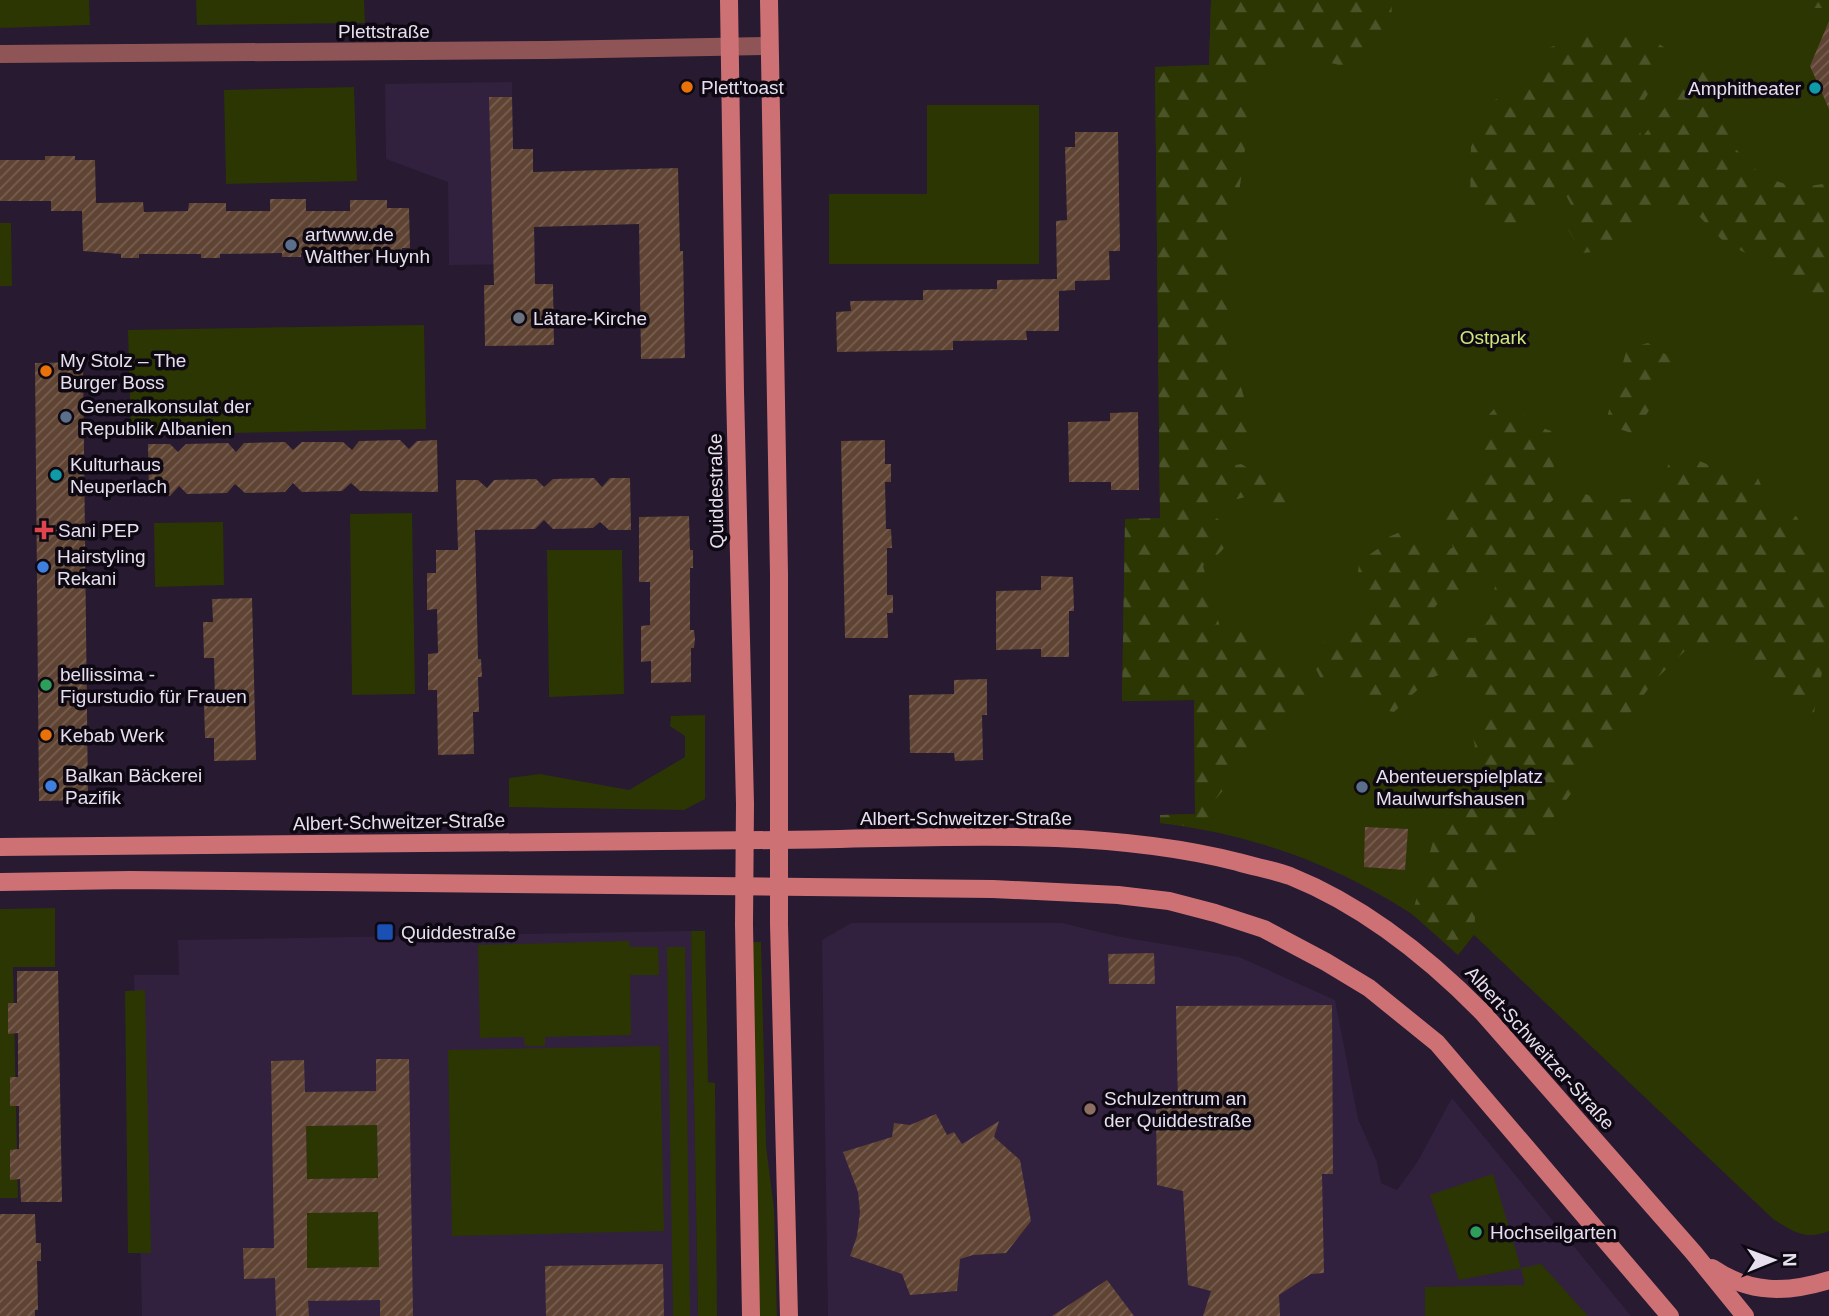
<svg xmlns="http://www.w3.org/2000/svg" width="1829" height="1316" viewBox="0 0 1829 1316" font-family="Helvetica,sans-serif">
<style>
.built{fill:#31213e}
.green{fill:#2c3603}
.forest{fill:url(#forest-firs)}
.building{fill:url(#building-hatch);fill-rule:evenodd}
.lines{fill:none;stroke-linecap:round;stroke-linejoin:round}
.street{stroke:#8f5556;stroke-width:18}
.secondary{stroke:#ce7174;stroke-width:18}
.food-dot{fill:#e8710a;stroke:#0d0812;stroke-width:2.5}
.culture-dot{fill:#0f9aa8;stroke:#0d0812;stroke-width:2.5}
.service-dot{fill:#5c6f8a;stroke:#0d0812;stroke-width:2.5}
.worship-dot{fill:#6b7280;stroke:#0d0812;stroke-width:2.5}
.health-dot{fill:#e0444e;stroke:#0d0812;stroke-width:2.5}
.shop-dot{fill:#3f7fe0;stroke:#0d0812;stroke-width:2.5}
.leisure-dot{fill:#2e9e5b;stroke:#0d0812;stroke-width:2.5}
.transit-dot{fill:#1a4fb4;stroke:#0d0812;stroke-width:2.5}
.education-dot{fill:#8d6e63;stroke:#0d0812;stroke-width:2.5}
.labels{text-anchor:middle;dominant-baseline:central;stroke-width:7;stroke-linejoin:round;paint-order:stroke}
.street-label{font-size:19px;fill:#e7dfee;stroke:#0d0812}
.poi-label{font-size:19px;fill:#e7dfee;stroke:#0d0812;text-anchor:start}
.park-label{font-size:19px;fill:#cee878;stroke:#0d0812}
</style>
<defs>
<pattern id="forest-firs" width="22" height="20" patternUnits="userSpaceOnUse" patternTransform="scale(1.75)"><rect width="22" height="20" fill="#2c3603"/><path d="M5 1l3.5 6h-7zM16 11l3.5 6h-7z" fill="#4b5328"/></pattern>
<pattern id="building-hatch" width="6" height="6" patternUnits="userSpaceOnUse" patternTransform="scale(1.75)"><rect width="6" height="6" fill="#5f4434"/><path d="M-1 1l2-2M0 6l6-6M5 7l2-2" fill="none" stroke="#765f52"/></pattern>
</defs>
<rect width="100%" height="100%" fill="#271a31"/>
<g class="built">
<polygon points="512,82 513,149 533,149 535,264 449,265 448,182 386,159 385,84"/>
<polygon points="851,923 1062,923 1116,936 1239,957 1335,1000 1358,1119 1377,1162 1381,1183 1397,1190 1418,1161 1452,1098 1631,1316 828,1316 822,940"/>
<polygon points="691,931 698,1316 142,1316 134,975 179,975 178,940"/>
</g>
<g class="green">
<polygon points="0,0 89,0 90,25 0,28"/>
<polygon points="196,0 364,0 365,23 197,25"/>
<path d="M1211 0H1829V1231C1807 1241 1792 1231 1773 1219L1474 935 1458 955C1443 941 1427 924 1410 913 1334 863 1249 834 1160 823V815L1195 814 1194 700 1122 701 1125 519 1160 518 1155 67 1209 65Z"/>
<polygon points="354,87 357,181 226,184 224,90"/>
<polygon points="927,105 1039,105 1039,264 829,264 829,194 927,194"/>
<polygon points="0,223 11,223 12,286 0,286"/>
<polygon points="424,325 426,429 131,435 128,330"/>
<polygon points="412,513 415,694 352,695 350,514"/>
<polygon points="223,522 224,585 155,587 154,523"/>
<polygon points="547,550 622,550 624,694 549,697"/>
<polygon points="705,715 705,799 684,810 509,807 509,778 540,774 629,790 685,757 685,736 670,726 671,716"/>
<polygon points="55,908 55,967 13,967 18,1198 0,1198 0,909"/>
<polygon points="691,931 705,931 708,1082 715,1083 717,1316 698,1316"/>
<polygon points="629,941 630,947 658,947 659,975 630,975 631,1035 545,1037 545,1046 525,1046 524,1037 480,1038 478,945"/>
<polygon points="752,942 761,942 766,1146 774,1209 777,1316 758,1316"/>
<polygon points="667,947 685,947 690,1316 673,1316"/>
<polygon points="145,990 151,1253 128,1253 125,991"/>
<polygon points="660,1046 664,1231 452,1236 448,1050"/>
<polygon points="377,1125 378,1178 307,1179 306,1126"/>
<polygon points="1493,1174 1521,1268 1541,1264 1588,1316 1425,1316 1425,1287 1525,1285 1521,1268 1459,1280 1430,1195"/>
<polygon points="378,1212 379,1267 307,1268 307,1213"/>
</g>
<g class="forest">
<path d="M1211 0H1392L1391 27 1370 51 1346 67 1320 60 1293 40 1280 51 1268 49 1265 71 1254 93 1242 137 1245 149 1230 259 1234 332 1230 343 1215 351 1212 365 1229 368 1237 373 1252 425 1248 444 1235 453 1220 455 1225 467 1241 464 1257 473 1281 475 1294 488 1291 503H1272L1259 493 1238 499 1223 498 1216 518 1232 527C1229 548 1219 554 1203 566L1220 627C1265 628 1278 635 1287 680L1300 686 1309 698 1307 708 1262 745 1214 801 1207 828 1160 823V815L1195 814 1194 700 1122 701 1125 519 1160 518 1155 67 1209 65Z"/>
<polygon points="1778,0 1829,0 1829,8 1806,8"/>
<polygon points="1597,30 1656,42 1670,51 1654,85 1638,109 1641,139 1704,56 1725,76 1724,110 1731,144 1762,176 1797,188 1829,183 1829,338 1814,293 1721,239 1695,212 1671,208 1644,222 1621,249 1583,253 1565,225 1573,209 1566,195 1547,213 1516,225 1492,226 1470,203 1471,147 1483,120 1493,101 1533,78 1543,50"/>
<polygon points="1648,343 1673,359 1660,393 1634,434 1605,424 1627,349"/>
<path d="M1499 403 1519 408 1531 424 1551 431 1556 497C1524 528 1494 561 1460 589 1447 599 1440 596 1432 613L1457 637 1474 638 1490 618 1495 586 1510 560 1583 493 1601 500 1629 499 1658 482 1674 479 1667 468 1672 457H1690L1723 471 1758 478 1769 505 1797 517 1813 552 1822 562 1829 556V615L1824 662 1813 718 1771 688 1741 647H1689L1654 681 1542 833 1487 892 1475 918 1474 934 1458 955 1412 914 1434 838 1454 784 1475 746C1470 727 1472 720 1485 707L1455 668 1429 679 1394 712C1367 706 1362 704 1348 679L1335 684 1323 683 1314 665 1320 645 1339 627 1364 626 1371 620 1366 602 1357 584 1359 562 1379 548 1384 539 1400 532 1422 537 1447 551 1453 547 1441 526 1445 498 1463 492 1482 467V423Z"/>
</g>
<g class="building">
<polygon points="1829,21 1829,109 1810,66"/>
<polygon points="489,97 512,97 513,149 533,149 533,172 678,168 680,251 683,251 685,358 641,359 639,224 534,227 535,284 553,284 554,345 485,346 484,285 494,285"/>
<polygon points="1075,132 1118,132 1120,251 1109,251 1110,280 1075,281 1075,290 1059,291 1059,331 1026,331 1027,340 953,341 953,350 837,352 836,312 851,311 850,301 923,300 923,290 997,289 997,280 1057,279 1056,221 1067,220 1065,147 1075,147"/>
<polygon points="45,156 75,156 75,160 95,160 96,203 143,202 144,212 188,211 189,203 226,203 226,211 270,211 270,199 306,199 306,211 350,211 350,200 387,200 387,208 409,208 410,248 402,248 402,251 381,251 381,255 363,255 363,252 322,252 301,253 301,257 282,257 282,253 220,254 220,258 201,258 201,254 139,254 139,258 121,258 121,254 83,251 82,211 51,211 51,201 0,201 0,160 45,160"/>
<polygon points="83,362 88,800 39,801 35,363"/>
<polygon points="1138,412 1139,490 1111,490 1111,482 1069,482 1068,422 1110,421 1110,413"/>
<polygon points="400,440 409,449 417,441 437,440 438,492 360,491 351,483 342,491 302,492 293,483 285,492 245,493 235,484 227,493 187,494 179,486 170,496 149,496 148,444 170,444 178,452 186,444 228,443 236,452 244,443 285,442 293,450 302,442 343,442 352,450 359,441"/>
<polygon points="885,440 885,464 891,464 891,482 885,482 886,529 891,529 892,548 887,548 887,595 893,595 893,613 887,613 888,638 845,638 841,441"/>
<polygon points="594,478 602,487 610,478 630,478 631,530 609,530 600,522 593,528 553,529 544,520 535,529 475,530 478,659 481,659 482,677 478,677 479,712 473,712 474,754 438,755 437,690 428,690 428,654 438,653 437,609 427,610 427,573 436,573 436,550 458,550 456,480 478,480 487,488 494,480 536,479 544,487 553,479"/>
<polygon points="689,516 690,550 693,550 693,568 690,568 690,630 694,630 695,639 694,648 691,648 691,682 651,683 651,661 641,662 641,626 650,625 650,582 639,582 639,517"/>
<polygon points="1041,576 1073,577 1074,611 1069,611 1069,657 1041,657 1041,649 996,650 996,591 1041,590"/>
<polygon points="252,598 256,760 214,761 214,738 205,738 204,702 215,702 214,658 204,658 203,622 213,622 212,599"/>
<polygon points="987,679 987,715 982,715 983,760 955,761 954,753 910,753 909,695 954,694 954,680"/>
<polygon points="1365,827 1408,829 1405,870 1364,867"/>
<polygon points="1154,953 1155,984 1109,984 1108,954"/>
<polygon points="17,971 58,971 62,1202 21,1202 20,1179 10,1180 10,1150 19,1149 19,1106 10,1106 10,1077 18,1077 18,1033 8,1034 8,1003 17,1003"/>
<polygon points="1332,1005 1333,1174 1322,1174 1324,1273 1311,1274 1279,1295 1280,1316 1203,1316 1211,1291 1188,1285 1183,1191 1157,1185 1156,1110 1178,1104 1176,1006"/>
<path d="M376 1059H409L413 1316H380V1300L308 1301 309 1316H276L275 1278 244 1279 243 1248H274L271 1061 304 1060 305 1092 376 1091ZM377 1125 378 1178 307 1179 306 1126ZM378 1212 379 1267 307 1268V1213Z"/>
<polygon points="936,1114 947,1135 954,1132 962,1144 999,1121 994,1137 1020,1160 1031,1221 1006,1253 973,1255 960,1259 957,1291 910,1295 902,1274 850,1256 857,1236 860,1212 858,1192 843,1152 892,1137 894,1123 910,1125"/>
<polygon points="0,1214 35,1214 36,1243 41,1243 41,1261 37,1261 38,1310 35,1310 35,1316 0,1316"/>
<polygon points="663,1264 664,1316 546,1316 545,1266"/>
<polygon points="1107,1280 1134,1316 1052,1316"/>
</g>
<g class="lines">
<polyline class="street" points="0,54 546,50 769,46"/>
<g class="secondary">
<polyline points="729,0 735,391 745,804 744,924 751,1316"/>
<polyline points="769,0 779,574 779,924 789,1316"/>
<path d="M0 847C259 843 518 841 778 840 926 839 1094 825 1238 862 1255 867 1273 870 1290 876 1362 905 1429 958 1483 1013L1693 1252 1745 1316"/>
<polyline points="0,882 130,880 993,889 1118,895 1169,901 1215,913 1264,929 1326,962 1369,988 1437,1043 1670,1316"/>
<path d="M1712 1268C1750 1294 1787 1293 1829 1280"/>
</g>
</g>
<g class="food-dot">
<circle cx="687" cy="87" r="7"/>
<circle cx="46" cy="371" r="7"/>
<circle cx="46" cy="735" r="7"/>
</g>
<g class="culture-dot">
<circle cx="1815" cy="88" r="7"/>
<circle cx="56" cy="475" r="7"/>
</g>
<g class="service-dot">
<circle cx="291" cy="245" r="7"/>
<circle cx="66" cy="417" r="7"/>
<circle cx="1362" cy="787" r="7"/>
</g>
<circle class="worship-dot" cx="519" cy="318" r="7"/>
<path class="health-dot" d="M40.5 519.5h7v7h7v7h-7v7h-7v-7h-7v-7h7z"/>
<g class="shop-dot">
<circle cx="43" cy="567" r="7"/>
<circle cx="51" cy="786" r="7"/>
</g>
<g class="leisure-dot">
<circle cx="46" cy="685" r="7"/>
<circle cx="1476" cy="1232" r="7"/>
</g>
<rect class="transit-dot" x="376" y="923" width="18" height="18" rx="3.5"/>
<circle class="education-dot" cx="1090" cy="1109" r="7"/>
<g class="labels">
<g class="street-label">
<text x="384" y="31">Plettstraße</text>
<text transform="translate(716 491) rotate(-91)">Quiddestraße</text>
<text x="966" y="818">Albert-Schweitzer-Straße</text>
<text transform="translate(399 822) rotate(-1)">Albert-Schweitzer-Straße</text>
<text transform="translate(1540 1048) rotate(48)">Albert-Schweitzer-Straße</text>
</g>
<g class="poi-label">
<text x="701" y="87">Plett'toast</text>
<text x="1801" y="88" text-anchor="end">Amphitheater</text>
<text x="305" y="234">artwww.de<tspan x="305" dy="22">Walther Huynh</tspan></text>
<text x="533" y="318">Lätare-Kirche</text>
<text x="60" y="360">My Stolz – The<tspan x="60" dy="22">Burger Boss</tspan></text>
<text x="80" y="406">Generalkonsulat der<tspan x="80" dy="22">Republik Albanien</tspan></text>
<text x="70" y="464">Kulturhaus<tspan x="70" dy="22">Neuperlach</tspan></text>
<text x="58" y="530">Sani PEP</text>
<text x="57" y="556">Hairstyling<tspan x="57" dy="22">Rekani</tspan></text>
<text x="60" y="674">bellissima -<tspan x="60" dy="22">Figurstudio für Frauen</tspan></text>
<text x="60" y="735">Kebab Werk</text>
<text x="65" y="775">Balkan Bäckerei<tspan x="65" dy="22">Pazifik</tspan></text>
<text x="1376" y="776">Abenteuerspielplatz<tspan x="1376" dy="22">Maulwurfshausen</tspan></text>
<text x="401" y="932">Quiddestraße</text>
<text x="1104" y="1098">Schulzentrum an<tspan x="1104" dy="22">der Quiddestraße</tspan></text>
<text x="1490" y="1232">Hochseilgarten</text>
</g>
<g class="park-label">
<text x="1493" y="337">Ostpark</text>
</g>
</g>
<g transform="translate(1773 1260) rotate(89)" stroke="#0d0812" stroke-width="5" paint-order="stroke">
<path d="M0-5L12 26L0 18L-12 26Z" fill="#e7dfee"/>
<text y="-10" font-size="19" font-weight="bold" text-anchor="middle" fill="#e7dfee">N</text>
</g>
</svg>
